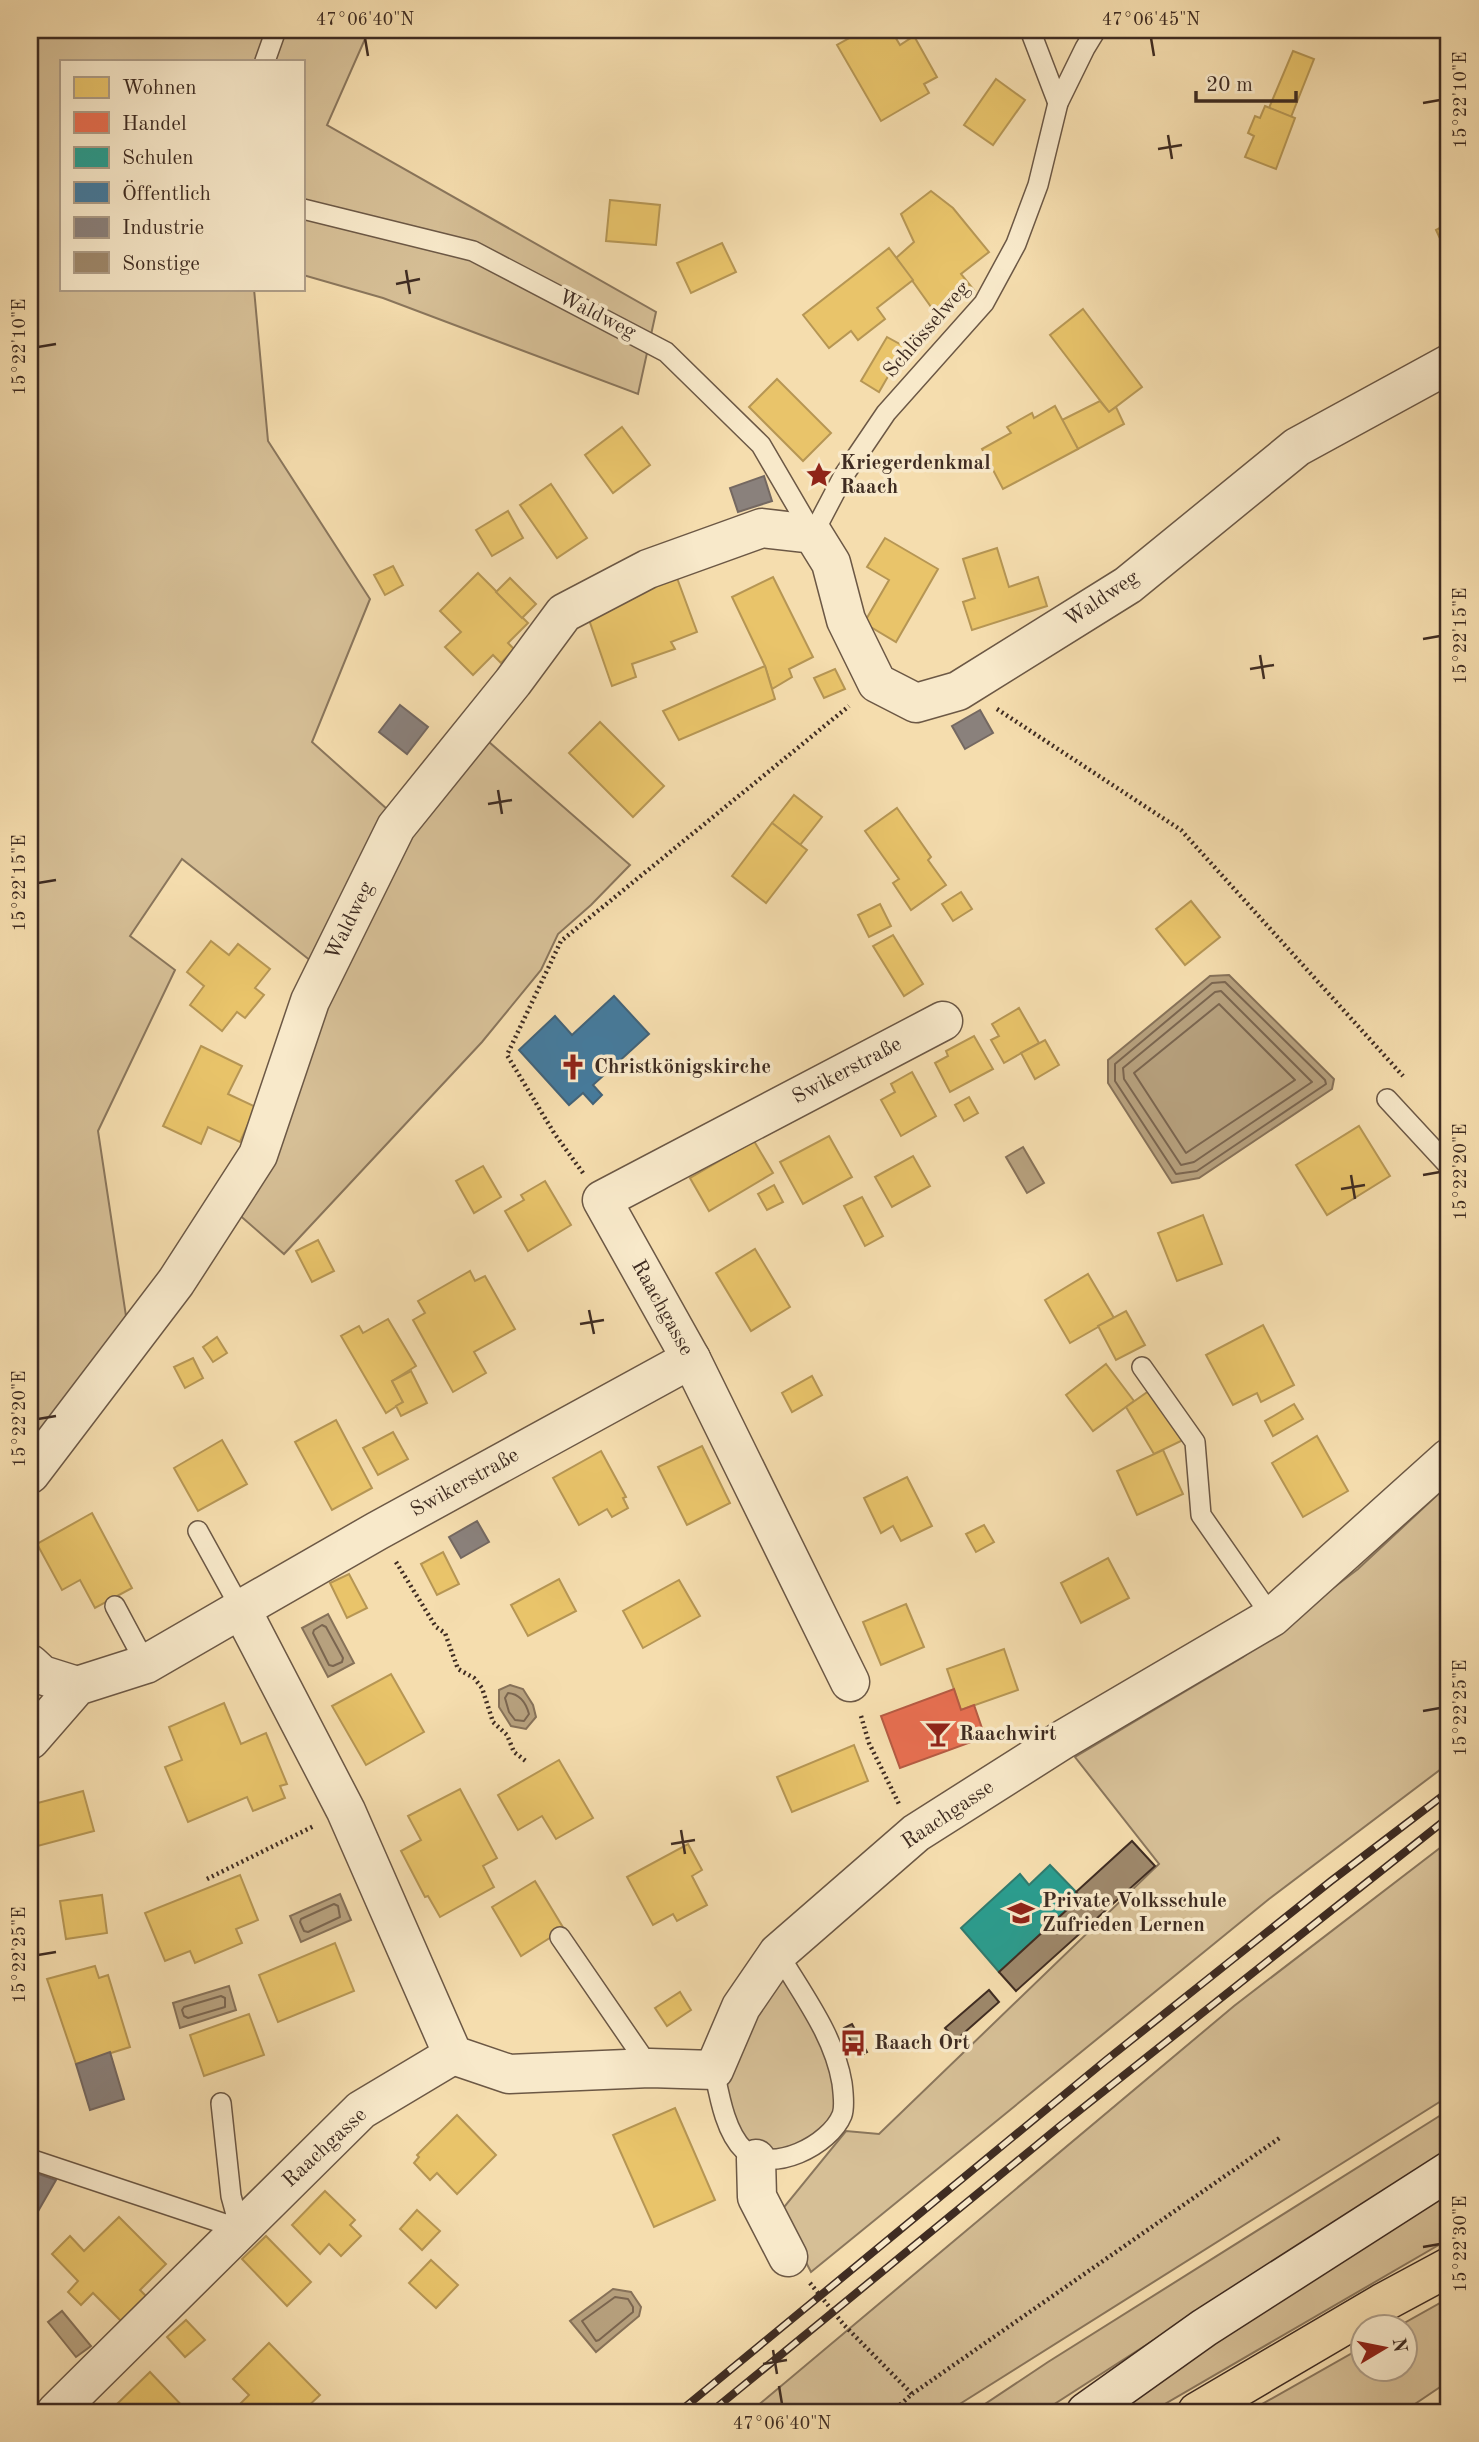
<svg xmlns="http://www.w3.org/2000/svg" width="1479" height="2442" viewBox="0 0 1479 2442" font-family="'Old Standard TT',serif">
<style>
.green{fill:#d6bf96;stroke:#8a765c;stroke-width:2}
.water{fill:#b7a17e;stroke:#877259;stroke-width:2}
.homes{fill:#e9c46a;stroke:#b69654;stroke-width:2}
.shops{fill:#e76f51;stroke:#b55b43;stroke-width:2}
.schools{fill:#2a9d8f;stroke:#307b6e;stroke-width:2}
.public{fill:#457b9d;stroke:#436378;stroke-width:2}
.industry{fill:#8a817c;stroke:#746861;stroke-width:2}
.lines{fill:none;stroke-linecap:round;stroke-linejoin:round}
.shore{stroke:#7b6650;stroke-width:2}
.building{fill:#9e886b;stroke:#3f2c22;stroke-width:2}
.service-casing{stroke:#6c5845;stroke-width:22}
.minor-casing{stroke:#6c5845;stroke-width:41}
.secondary-casing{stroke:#3f2c22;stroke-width:41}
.motorway-casing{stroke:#3f2c22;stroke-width:41}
.path{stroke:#3f2c22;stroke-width:4.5;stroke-dasharray:2 3.5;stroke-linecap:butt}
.service{stroke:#f8e9ca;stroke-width:19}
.minor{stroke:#f8e9ca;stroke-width:38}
.secondary{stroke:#f8e9ca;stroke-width:38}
.motorway{stroke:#f5ddae;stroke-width:38}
.rail-casing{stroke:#3f2c22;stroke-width:8}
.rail{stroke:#f8e9ca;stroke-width:5;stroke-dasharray:16;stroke-linecap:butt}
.ticks{fill:none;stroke:#3f2c22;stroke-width:2.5}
.labels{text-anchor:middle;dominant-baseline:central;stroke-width:7;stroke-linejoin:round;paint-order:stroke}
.street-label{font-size:21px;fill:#3f2c22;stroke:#f8e9ca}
.poi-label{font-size:21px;font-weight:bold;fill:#3f2c22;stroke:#f8e9ca;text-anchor:start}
.neatline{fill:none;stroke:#3f2c22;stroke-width:2.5}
.ticks-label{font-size:18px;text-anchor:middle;fill:#3f2c22}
</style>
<rect width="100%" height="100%" fill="#f5ddae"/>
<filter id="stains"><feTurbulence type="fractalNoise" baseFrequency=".00286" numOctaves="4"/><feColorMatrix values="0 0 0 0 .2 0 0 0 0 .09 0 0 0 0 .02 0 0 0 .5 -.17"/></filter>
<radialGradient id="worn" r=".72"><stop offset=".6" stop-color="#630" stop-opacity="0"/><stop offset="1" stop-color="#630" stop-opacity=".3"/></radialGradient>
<g class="green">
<polygon points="30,30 369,30 327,125 656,312 638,394 383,298 303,275 303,61 61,61 61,289 254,289 268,441 370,599 312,742 406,826 481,735 630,865 591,905 558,934 541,970 482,1042 284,1254 220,1198 253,1140 311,961 182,859 130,936 175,970 98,1131 126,1316 30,1477"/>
<polygon points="1449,1484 1449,1763 1269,1899 811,2272 780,2212 846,2131 879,2134 1159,1864 1075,1757 1243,1657 1358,1569"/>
<polygon points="1449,1841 1449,2096 955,2407 955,2412 750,2412 1234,2006"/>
<polygon points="778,1953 834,2049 843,2114 779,2160 742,2148 714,2070"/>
<polygon points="1449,2110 1449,2157 1202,2309 1042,2412 973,2412 1048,2362"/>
<polygon points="1449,2191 1449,2239 1151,2412 1109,2412"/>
<polygon points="1449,2298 1449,2381 1403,2412 1248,2412 1363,2347 1364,2368 1406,2368 1406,2326 1399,2326"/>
</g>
<g class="water">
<polygon points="1229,975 1334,1079 1332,1089 1199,1178 1172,1183 1108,1083 1108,1060 1210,976"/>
<polygon points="1023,1147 1044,1183 1027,1193 1006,1157"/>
<polygon points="328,1614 354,1663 328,1677 302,1628"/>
<polygon points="510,1685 523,1689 533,1705 536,1717 526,1729 511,1726 499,1707 499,1690"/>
<polygon points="340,1894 351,1920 301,1942 290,1916"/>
<polygon points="229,1986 236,2010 180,2028 173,2003"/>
<polygon points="613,2289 631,2292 641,2307 639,2316 596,2352 570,2321"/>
<polygon points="62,2311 91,2346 76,2357 48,2322"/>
</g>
<g class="homes">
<polygon points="864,30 891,30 900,45 914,36 937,77 924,84 929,93 881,121 837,45"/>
<polygon points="1293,51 1314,59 1291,117 1269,108"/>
<polygon points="996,79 1025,100 993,145 964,125"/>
<polygon points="1265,106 1295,118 1276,169 1245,157 1254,136 1248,133 1255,116 1260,118"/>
<polygon points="931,191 953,208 989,252 961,274 974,290 939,318 896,258 914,242 901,214"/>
<polygon points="610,200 660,205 656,245 606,241"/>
<polygon points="1449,223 1449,258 1436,230"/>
<polygon points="722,243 736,272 691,293 677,263"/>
<polygon points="889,248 913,280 877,308 885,319 858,340 851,331 829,348 803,315"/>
<polygon points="1083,309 1142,387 1109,412 1050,335"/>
<polygon points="887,337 905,347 879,392 861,381"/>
<polygon points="777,379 831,433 803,461 749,407"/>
<polygon points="1100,401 1109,412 1116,407 1124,424 1078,449 1062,420"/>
<polygon points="1055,406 1078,449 1003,489 982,449 1011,433 1007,427 1032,413 1034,418"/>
<polygon points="622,427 650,465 613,493 585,455"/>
<polygon points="551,484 587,538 557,558 520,505"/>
<polygon points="508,511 523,538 492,556 476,530"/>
<polygon points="885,538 938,569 896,642 864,623 889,580 867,567"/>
<polygon points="997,548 1009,587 1038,577 1047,606 972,630 963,602 975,598 963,559"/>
<polygon points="393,566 403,585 385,595 374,575"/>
<polygon points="478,573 528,623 508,643 514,649 501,663 493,655 473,675 445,647 461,632 440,611"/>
<polygon points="773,577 813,657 789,669 792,677 772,689 765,666 732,597"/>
<polygon points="510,578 536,604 522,618 496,592"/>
<polygon points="677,578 697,632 671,642 675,649 632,664 636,677 612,686 586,611"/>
<polygon points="765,666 775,699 679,740 663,711"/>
<polygon points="835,669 845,689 824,698 814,678"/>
<polygon points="600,722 664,786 633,817 569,753"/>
<polygon points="794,795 822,817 800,845 772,823"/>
<polygon points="897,808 931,857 928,860 946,885 911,910 893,883 899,879 865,831"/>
<polygon points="772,823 807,850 766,903 732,876"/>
<polygon points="961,892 972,909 953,921 942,904"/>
<polygon points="1191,901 1220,937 1185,965 1156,929"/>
<polygon points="880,904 891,926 869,937 858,915"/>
<polygon points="893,935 923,984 904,996 873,946"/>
<polygon points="211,941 229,955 238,944 270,969 255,988 264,995 245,1018 237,1012 222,1031 190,1005 204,986 187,972"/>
<polygon points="1019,1008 1039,1043 1004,1063 991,1040 999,1036 992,1024"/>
<polygon points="974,1036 993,1069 950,1092 935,1063 948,1056 946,1051"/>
<polygon points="1045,1040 1059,1065 1035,1079 1021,1053"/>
<polygon points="201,1046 242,1066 228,1094 256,1107 240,1142 208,1127 201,1144 163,1126"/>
<polygon points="912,1072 936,1116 901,1136 881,1100 895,1092 891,1084"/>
<polygon points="969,1097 978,1113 964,1121 955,1105"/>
<polygon points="1359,1126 1390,1176 1327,1215 1296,1165"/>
<polygon points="829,1136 852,1177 803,1204 780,1162"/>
<polygon points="754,1141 773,1173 709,1211 690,1178"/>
<polygon points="913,1156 930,1186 892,1207 875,1177"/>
<polygon points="483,1166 501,1197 474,1213 456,1181"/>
<polygon points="545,1181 571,1225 528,1251 505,1211 524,1200 521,1195"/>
<polygon points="774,1185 783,1202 767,1210 758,1194"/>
<polygon points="862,1197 883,1236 865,1246 844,1206"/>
<polygon points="1203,1215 1222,1264 1177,1281 1158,1233"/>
<polygon points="318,1240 334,1271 312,1282 296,1251"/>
<polygon points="755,1249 790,1307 751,1331 716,1273"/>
<polygon points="470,1271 475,1281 485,1276 515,1329 474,1352 486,1373 453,1392 413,1320 425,1313 418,1301"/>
<polygon points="1088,1274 1114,1318 1070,1343 1045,1300"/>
<polygon points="1126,1311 1145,1345 1116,1360 1098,1326"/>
<polygon points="388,1319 416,1366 392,1381 403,1402 386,1413 341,1336 359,1326 363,1333"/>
<polygon points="1263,1325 1294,1385 1261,1402 1257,1393 1233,1405 1206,1355"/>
<polygon points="217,1337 227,1353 213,1362 203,1347"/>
<polygon points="193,1358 203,1378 185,1388 174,1367"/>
<polygon points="1106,1364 1134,1401 1093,1431 1066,1395"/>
<polygon points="411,1371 427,1403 401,1416 396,1406 403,1402 392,1381"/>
<polygon points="812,1376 822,1395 792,1412 782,1393"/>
<polygon points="1153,1388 1183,1440 1154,1454 1126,1407"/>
<polygon points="1294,1404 1303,1419 1273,1436 1265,1421"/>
<polygon points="336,1420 372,1488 332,1510 295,1442"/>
<polygon points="393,1432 408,1459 378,1475 363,1448"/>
<polygon points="1317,1436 1348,1491 1303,1517 1272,1463"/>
<polygon points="222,1440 247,1484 198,1511 174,1468"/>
<polygon points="702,1446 730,1503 687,1525 658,1467"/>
<polygon points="1163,1450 1183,1494 1137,1515 1117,1471"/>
<polygon points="601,1451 626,1497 623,1498 628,1508 612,1517 607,1509 579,1525 553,1478"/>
<polygon points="907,1477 932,1526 901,1541 893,1526 881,1533 864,1498"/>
<polygon points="92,1513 132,1588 95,1608 80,1580 62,1590 37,1544"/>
<polygon points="984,1525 994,1542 976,1552 966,1534"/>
<polygon points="443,1552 459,1584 437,1595 421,1564"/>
<polygon points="1108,1558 1129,1598 1081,1623 1061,1583"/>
<polygon points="349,1574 367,1608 347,1618 330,1583"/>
<polygon points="559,1579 576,1611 528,1636 511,1605"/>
<polygon points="679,1580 700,1616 643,1648 623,1611"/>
<polygon points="906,1604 924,1647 881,1665 863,1622"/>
<polygon points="1004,1649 1018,1690 961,1710 947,1669"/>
<polygon points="391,1674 424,1732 366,1765 332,1706"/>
<polygon points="224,1703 241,1744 266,1733 287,1784 280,1786 285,1798 253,1811 247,1797 188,1822 165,1767 182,1760 169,1727"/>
<polygon points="854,1745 868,1781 792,1812 777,1777"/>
<polygon points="559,1760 593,1818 556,1839 542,1816 518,1830 498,1795"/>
<polygon points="460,1789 497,1858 483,1866 494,1887 440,1917 428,1896 425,1897 401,1851 421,1840 408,1816"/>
<polygon points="83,1791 94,1831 30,1848 30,1805"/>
<polygon points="688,1844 702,1870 692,1876 707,1905 677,1921 673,1914 653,1925 627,1877"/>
<polygon points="240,1875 258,1920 236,1929 242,1943 195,1963 190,1951 165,1961 145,1913"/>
<polygon points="535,1881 564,1929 521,1956 492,1907"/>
<polygon points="102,1895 107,1933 66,1939 60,1901"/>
<polygon points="335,1943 354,1991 278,2022 259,1975"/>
<polygon points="95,1966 99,1978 108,1975 130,2047 76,2064 47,1979"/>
<polygon points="680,1992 691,2010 667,2026 655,2008"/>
<polygon points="249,2014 264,2055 204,2076 190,2035"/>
<polygon points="675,2108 715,2200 654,2227 613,2135"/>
<polygon points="457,2115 496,2155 457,2194 437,2173 430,2180 414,2163 419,2157 417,2155"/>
<polygon points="325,2191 355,2220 350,2225 361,2236 341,2256 329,2244 320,2254 292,2225"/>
<polygon points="417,2210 440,2231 422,2250 400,2229"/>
<polygon points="119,2217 166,2264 140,2290 153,2303 128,2328 93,2293 81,2305 68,2292 78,2281 52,2254 70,2236 84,2251"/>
<polygon points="266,2236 311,2282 287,2306 242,2259"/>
<polygon points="431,2260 458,2285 436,2308 409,2283"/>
<polygon points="186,2320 205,2340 185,2357 167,2337"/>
<polygon points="269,2343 320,2395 302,2412 232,2412 249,2395 233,2379"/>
<polygon points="150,2372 188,2412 127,2412 118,2403"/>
</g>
<polygon class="shops" points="954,1689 961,1710 974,1705 985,1737 900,1768 881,1716"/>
<polygon class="schools" points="1050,1865 1081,1897 999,1972 961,1928 1020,1874 1029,1885"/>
<polygon class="public" points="614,996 649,1034 593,1085 602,1095 593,1104 583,1093 569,1105 519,1050 555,1016 572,1035"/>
<g class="industry">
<polygon points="764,476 772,501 738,512 730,488"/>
<polygon points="400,705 428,727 407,754 379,732"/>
<polygon points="980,710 993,733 965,749 952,726"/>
<polygon points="477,1521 489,1542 461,1558 449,1537"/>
<polygon points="110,2052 124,2099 90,2110 76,2064"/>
<polygon points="30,2171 56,2180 37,2213 30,2208"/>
</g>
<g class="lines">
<g class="shore">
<polygon points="1225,982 1325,1080 1326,1084 1197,1171 1176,1174 1115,1081 1115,1064 1212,983"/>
<polygon points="1221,991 1312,1082 1194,1162 1181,1165 1124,1079 1123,1068 1215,992"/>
<polygon points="1219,1004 1295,1080 1186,1153 1134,1073"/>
<polygon points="322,1625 326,1627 343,1658 342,1662 333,1666 329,1665 313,1633 314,1630"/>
<path d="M508 1693C520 1694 526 1703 529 1714L524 1721 515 1720 509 1712 505 1698Z"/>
<polygon points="334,1904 338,1906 340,1917 308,1932 304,1931 300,1922 301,1919"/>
<polygon points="221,1996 225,1998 225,2007 188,2018 184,2016 182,2010 184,2007"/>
<polygon points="615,2297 628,2299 633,2307 633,2312 599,2340 596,2341 582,2321"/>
</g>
</g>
<g class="building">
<polygon points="1132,1841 1155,1866 1016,1991 999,1972 1081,1897 1076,1892"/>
<polygon points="989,1990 999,2002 956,2040 945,2028"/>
<polygon points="852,2024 867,2052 859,2056 844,2028"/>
</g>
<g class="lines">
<g class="service-casing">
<g id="service">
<polyline points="1030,30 1058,103"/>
<polyline points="265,61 276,30"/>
<polyline points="303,209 473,251 666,352 761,445 813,534"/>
<polyline points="813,534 844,475 886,413 984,303 1016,244 1038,185 1058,103 1085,48 1096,30"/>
<polyline points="1387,1099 1449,1166"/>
<polyline points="1142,1367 1195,1442 1201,1515 1272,1617"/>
<polyline points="198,1531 241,1609"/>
<polyline points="115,1606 146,1664"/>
<polyline points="560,1937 650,2068"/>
<path d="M714 2070C719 2094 725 2132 744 2150 771 2175 830 2145 842 2115 845 2107 843 2091 842 2083 834 2035 802 1994 778 1953"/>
<polyline points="30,2159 240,2229 231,2196 221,2103"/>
</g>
</g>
<g class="minor-casing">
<g id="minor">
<polyline points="30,1474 176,1282 258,1155 310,1001 396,827 513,682 564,613 648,569 762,528 813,534 831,563 846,620 877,683 916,703 958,691 1128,585 1297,447 1449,364"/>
<polyline points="241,1609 377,1531 691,1359"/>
<polyline points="30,1664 42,1675 77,1686"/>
<polyline points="850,1682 691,1359 602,1200 943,1021"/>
<polyline points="30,1740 77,1686 146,1664 241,1609 346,1811 453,2055 509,2074 650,2068 714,2070 741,2007 778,1953 916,1833 1064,1739 1272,1617 1449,1458"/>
<polyline points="756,2159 757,2197 788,2257"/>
<polyline points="56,2412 361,2110 453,2055"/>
</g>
</g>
<g class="secondary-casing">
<polyline id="secondary" points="1086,2412 1204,2328 1449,2171"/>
</g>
<g class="motorway-casing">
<polyline id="motorway" points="1197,2412 1384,2302 1449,2267"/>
</g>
<g class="path">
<polyline points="997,709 1181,830 1403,1076"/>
<polyline points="583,1173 554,1133 507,1055 561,941 849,706"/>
<polyline points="396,1562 436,1627 445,1633 458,1669 474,1678 482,1688 493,1722 507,1735 514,1752 527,1762"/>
<polyline points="861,1716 869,1743 899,1804"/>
<polyline points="207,1879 314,1826"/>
<polyline points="810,2283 844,2325 912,2394 892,2412"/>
<polyline points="912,2394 1281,2137"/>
</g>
<use href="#service" class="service"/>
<use href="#minor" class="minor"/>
<use href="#secondary" class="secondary"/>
<use href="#motorway" class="motorway"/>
<g class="rail-casing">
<g id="rail">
<polyline points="679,2412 1105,2061 1331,1881 1449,1791"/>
<polyline points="711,2412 1060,2126 1449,1817"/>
</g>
</g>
<use href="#rail" class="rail"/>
</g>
<path class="ticks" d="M365 38 368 56M1151 38 1154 56M1423 103 1440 100M1168 135 1172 159M1158 149 1182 145M406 270 410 294M396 284 420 279M38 347 56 344M1423 639 1440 636M1260 655 1264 679M1250 669 1274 665M498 790 502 814M488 804 512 800M38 883 56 880M1351 1175 1355 1199M1423 1175 1440 1172M1341 1189 1365 1185M589 1310 594 1334M580 1324 604 1320M38 1419 56 1416M1423 1711 1440 1708M681 1830 685 1854M671 1844 695 1840M38 1955 56 1952M1423 2247 1440 2244M773 2350 777 2374M763 2364 787 2360M779 2386 782 2404"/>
<defs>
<g id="sight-bare" transform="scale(2.1)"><path d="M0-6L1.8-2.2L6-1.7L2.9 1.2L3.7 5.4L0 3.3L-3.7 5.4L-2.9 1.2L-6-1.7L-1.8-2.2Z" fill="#8f2418" stroke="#f8e9ca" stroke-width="2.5" paint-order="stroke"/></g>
<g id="church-bare" transform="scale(2.1)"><path d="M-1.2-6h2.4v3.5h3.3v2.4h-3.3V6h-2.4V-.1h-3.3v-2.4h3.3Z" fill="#8f2418" stroke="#f8e9ca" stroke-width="2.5" paint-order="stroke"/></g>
<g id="bar-bare" transform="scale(2.1)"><path d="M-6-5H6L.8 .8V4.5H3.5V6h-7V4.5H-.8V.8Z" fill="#8f2418" stroke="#f8e9ca" stroke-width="2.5" paint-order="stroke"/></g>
<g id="school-bare" transform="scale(2.1)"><path d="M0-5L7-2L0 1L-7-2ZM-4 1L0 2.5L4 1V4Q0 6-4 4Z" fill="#8f2418" stroke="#f8e9ca" stroke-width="2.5" paint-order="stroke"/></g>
<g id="bus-bare" transform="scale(2.1)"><path d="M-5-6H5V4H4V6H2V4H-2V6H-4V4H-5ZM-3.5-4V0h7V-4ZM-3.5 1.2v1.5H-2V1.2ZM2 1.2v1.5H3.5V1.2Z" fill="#8f2418" stroke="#f8e9ca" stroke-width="2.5" paint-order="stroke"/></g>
</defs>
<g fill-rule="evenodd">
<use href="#sight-bare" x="819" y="475"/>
<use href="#church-bare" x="573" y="1067"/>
<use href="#bar-bare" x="938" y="1734"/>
<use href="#school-bare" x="1021" y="1913"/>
<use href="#bus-bare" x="853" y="2043"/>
</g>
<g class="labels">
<g class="street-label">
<text transform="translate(597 315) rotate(27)">Waldweg</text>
<text transform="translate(927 330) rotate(-49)">Schlösselweg</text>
<text transform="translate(1102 599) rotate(-34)">Waldweg</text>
<text transform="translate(350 921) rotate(-64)">Waldweg</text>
<text transform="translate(847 1071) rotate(-28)">Swikerstraße</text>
<text transform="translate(662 1308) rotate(61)">Raachgasse</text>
<text transform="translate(465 1483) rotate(-29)">Swikerstraße</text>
<text transform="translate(948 1815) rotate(-34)">Raachgasse</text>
<text transform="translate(325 2148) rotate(-43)">Raachgasse</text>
</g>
<g class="poi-label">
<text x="840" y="463">Kriegerdenkmal<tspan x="840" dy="24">Raach</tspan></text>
<text x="594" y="1067">Christkönigskirche</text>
<text x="959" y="1734">Raachwirt</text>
<text x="1042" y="1901">Private Volksschule<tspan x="1042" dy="24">Zufrieden Lernen</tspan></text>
<text x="874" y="2043">Raach Ort</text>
</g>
</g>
<rect width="1479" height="2442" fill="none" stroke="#f5ddae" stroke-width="77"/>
<rect x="60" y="60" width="245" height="231" fill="#f8e9ca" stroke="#ae9d87" stroke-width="2"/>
<rect x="74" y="77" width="35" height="21" fill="#e9c46a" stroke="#ae9d87" stroke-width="2"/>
<text x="122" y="94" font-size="21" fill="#3f2c22">Wohnen</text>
<rect x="74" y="112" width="35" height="21" fill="#e76f51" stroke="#ae9d87" stroke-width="2"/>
<text x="122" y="130" font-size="21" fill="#3f2c22">Handel</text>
<rect x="74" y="147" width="35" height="21" fill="#2a9d8f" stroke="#ae9d87" stroke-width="2"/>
<text x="122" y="164" font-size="21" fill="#3f2c22">Schulen</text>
<rect x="74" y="182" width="35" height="21" fill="#457b9d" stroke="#ae9d87" stroke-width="2"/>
<text x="122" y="200" font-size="21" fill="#3f2c22">Öffentlich</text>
<rect x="74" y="217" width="35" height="21" fill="#8a817c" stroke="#ae9d87" stroke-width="2"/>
<text x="122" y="234" font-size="21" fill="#3f2c22">Industrie</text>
<rect x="74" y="252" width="35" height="21" fill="#9e886b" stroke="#ae9d87" stroke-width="2"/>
<text x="122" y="270" font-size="21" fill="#3f2c22">Sonstige</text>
<g transform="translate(1384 2348) rotate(80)"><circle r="33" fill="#f8e9ca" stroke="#ae9d87" stroke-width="2"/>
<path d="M0-5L12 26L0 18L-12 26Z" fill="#8f2418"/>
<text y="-10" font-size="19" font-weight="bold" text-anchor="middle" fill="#3f2c22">N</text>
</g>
<path d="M1196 91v10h100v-10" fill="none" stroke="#3f2c22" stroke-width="3.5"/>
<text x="1206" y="91" font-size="21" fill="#3f2c22" stroke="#f8e9ca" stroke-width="5" paint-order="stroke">20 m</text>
<rect x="38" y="38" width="1402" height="2366" class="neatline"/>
<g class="ticks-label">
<text x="365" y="25">47°06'40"N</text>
<text x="1151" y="25">47°06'45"N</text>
<text transform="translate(1460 100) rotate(-90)" y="6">15°22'10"E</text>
<text transform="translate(19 347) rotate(-90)" y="6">15°22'10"E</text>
<text transform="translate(1460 636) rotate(-90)" y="6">15°22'15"E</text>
<text transform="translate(19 883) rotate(-90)" y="6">15°22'15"E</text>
<text transform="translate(1460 1172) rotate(-90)" y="6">15°22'20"E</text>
<text transform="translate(19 1419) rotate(-90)" y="6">15°22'20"E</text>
<text transform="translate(1460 1708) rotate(-90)" y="6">15°22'25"E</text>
<text transform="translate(19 1955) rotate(-90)" y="6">15°22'25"E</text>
<text transform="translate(1460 2244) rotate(-90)" y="6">15°22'30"E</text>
<text x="782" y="2429">47°06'40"N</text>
</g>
<rect width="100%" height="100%" filter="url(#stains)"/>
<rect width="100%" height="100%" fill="url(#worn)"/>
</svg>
